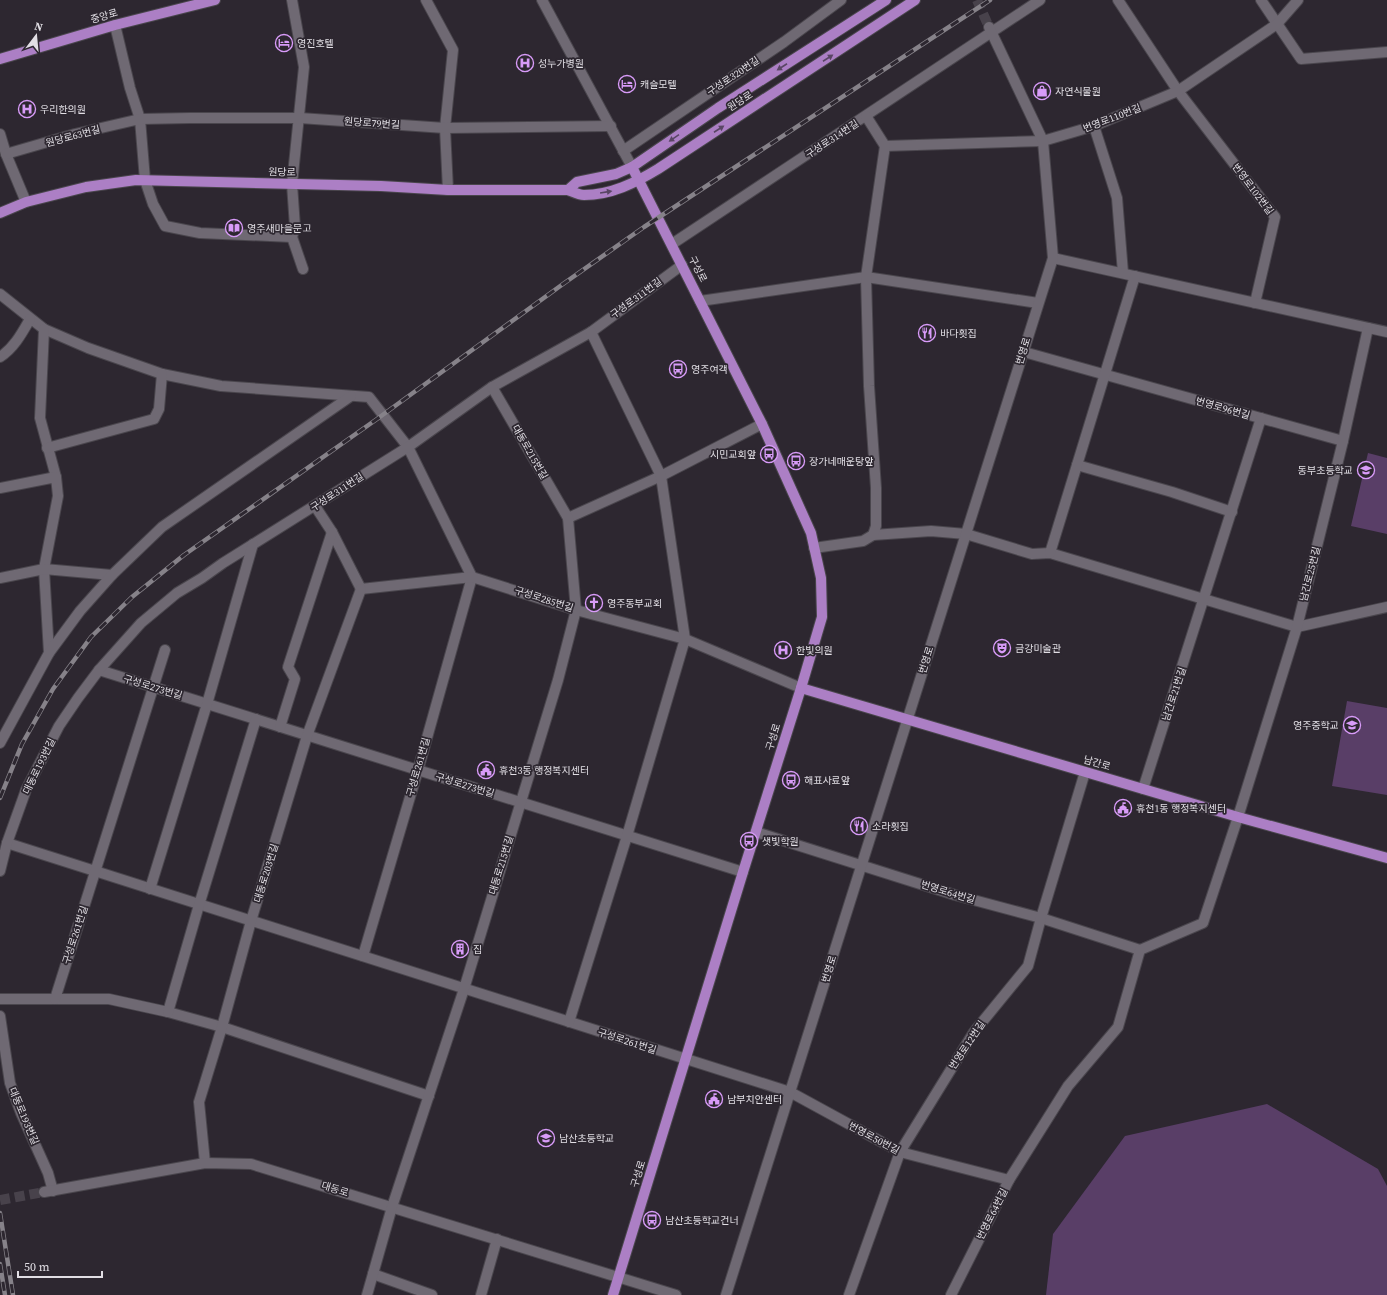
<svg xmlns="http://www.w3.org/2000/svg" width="1387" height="1295" viewBox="0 0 1387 1295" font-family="'Source Serif 4','Noto Sans KR',serif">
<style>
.green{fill:#593e67}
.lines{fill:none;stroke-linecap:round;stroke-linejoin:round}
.minor-tunnel{stroke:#48424b;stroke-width:10;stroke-dasharray:10 5;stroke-linecap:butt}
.major-tunnel{stroke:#48424b;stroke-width:10;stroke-dasharray:10 5;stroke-linecap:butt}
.minor-casing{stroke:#4a464d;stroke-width:12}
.major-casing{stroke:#4a464d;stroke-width:12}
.minor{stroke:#6f6973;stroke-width:10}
.major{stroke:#ac7fc5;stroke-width:10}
.rail-casing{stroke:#868289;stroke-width:4.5}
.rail{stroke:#2d2730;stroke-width:3;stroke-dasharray:9;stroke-linecap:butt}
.oneway{fill:#594664}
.labels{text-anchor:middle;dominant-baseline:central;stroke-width:3.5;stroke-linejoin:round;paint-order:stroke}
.street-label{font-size:10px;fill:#e1dee4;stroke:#2d2730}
.poi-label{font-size:10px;fill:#e1dee4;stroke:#2d2730;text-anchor:start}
</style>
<rect width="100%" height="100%" fill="#2d2730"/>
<g class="green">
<polygon points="1368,453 1387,458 1387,534 1351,526"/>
<polygon points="1347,701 1387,708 1387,795 1332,786"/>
<polygon points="1267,1104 1378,1169 1387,1186 1387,1295 1046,1295 1053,1234 1125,1136"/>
</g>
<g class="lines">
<polyline class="minor-tunnel" points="977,0 989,27"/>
<polyline class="major-tunnel" points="0,1200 44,1192"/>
<g class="minor-casing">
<g id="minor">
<polyline points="292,0 304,67 292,184 295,227 292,237 303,269"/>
<polyline points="426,0 453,50 445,128 448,190"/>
<polyline points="542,0 632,167"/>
<polyline points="1118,0 1178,91 1275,217 1255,303"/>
<polyline points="1261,0 1301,59 1387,52"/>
<polyline points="115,25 130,88 140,119 145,180 153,204 165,226 200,233 292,237"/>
<polyline points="1094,126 1117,198 1123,273"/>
<polyline points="0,134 6,154 26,202"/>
<polyline points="885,146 1043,141 1094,126 1178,91 1277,24 1298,0"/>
<polyline points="623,151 784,42 841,0"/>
<polyline points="6,154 75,134 140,119 190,118 300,118 445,128 611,126"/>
<polyline points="672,244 1040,0"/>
<polyline points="1053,258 1387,332"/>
<polyline points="0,294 44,329 88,348 162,374 221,386 369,397 408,447 472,577 418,770 363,956"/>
<polyline points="700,301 866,277 1038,303"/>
<polyline points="44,329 40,418 56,477"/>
<polyline points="1024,352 1343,441"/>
<path d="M0 357C14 348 22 333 30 319"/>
<polyline points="47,448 154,419 159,409 162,374"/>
<polyline points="1077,465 1172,492 1232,512"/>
<polyline points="0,488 56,477 58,496 44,569 49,653"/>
<polyline points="315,506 332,532 361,589"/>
<polyline points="568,518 661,476 762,424"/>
<polyline points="873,535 931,531 966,534 1032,554 1050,553 1297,627 1387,607"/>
<polyline points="814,548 863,541 873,535 876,526 876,488 869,386 866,277 885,146 866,116"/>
<polyline points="1050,553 1135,276"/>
<polyline points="0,578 44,569 112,575"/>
<polyline points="361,589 472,577 576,610 685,639 801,688"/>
<polyline points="99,670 743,872"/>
<polyline points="280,727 295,679 288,667 332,532"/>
<polyline points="0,743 49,653 80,611 112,575 162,527 351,396"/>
<polyline points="1143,789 1261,418"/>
<polyline points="756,832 955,895 1041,918 1140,950"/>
<polyline points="7,843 790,1092 900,1152 1009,1180"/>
<polyline points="0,871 7,843 26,790 59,726 78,698 99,670 141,623 177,593 202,578 223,563 408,447 492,387 591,332 682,265"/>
<polyline points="150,889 207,704 253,544"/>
<polyline points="0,999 109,999 168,1012 222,1027 429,1096"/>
<polyline points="55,999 165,650"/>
<polyline points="168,1012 199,905 256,719"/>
<polyline points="0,1016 10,1083 21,1113 48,1173 53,1191"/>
<polyline points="569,1022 627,836 685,639 661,476 591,332"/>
<polyline points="205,1163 199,1102 222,1027 251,921 307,736 361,589"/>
<polyline points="44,1192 205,1163 251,1164 676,1295"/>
<polyline points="373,1274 432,1295"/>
<polyline points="367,1295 392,1207 464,989 558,680 576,610 568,518 492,387"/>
<polyline points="481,1295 497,1239"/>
<polyline points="726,1295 1053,258 1043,141 989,27"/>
<polyline points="849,1295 900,1152 974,1032 1028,966 1041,918 1085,772"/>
<polyline points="951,1295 1009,1180 1068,1086 1118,1027 1140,950 1203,923 1238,817 1297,627 1343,441 1368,328"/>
</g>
</g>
<g class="major-casing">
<g id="major">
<polyline points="0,59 115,25 215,0"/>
<polyline points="568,190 577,182 616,174 632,167 718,108 886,0"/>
<path d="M0 213 26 202 86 187 136 180 381 186 448 190H568C573 192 579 195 584 195 611 195 635 183 658 169L915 0"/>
<polyline points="801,688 1238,817 1387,858"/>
<polyline points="613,1295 743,872 801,688 822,617 821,578 811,533 762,424 632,167"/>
</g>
</g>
<use href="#minor" class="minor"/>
<use href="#major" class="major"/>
<g class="rail-casing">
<g id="rail">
<polyline points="0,798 22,744 53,689 91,637 132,597 184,555 377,419 563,284 644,227 990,0"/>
<polyline points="0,1213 13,1295"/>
<polyline points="0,1264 5,1295"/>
</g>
</g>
<use href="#rail" class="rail"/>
</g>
<defs><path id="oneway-solid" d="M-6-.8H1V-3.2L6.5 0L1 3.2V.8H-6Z"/></defs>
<g class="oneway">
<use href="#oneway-solid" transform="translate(828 58) rotate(-33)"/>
<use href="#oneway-solid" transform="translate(782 67) rotate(147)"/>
<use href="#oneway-solid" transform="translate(719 129) rotate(-33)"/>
<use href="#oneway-solid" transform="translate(674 138) rotate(146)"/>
<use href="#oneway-solid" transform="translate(606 192) rotate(-9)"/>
</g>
<defs>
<g id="hotel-ring" transform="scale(0.9)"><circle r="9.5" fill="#2d2730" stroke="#d89bf8" stroke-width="1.5"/><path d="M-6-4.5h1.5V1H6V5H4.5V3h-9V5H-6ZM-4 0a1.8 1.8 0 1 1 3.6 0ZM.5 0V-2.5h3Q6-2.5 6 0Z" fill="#d89bf8"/></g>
<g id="hospital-ring" transform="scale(0.9)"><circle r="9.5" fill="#2d2730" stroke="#d89bf8" stroke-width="1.5"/><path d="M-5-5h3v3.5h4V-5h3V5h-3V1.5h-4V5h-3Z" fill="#d89bf8"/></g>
<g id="shop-ring" transform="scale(0.9)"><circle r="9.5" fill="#2d2730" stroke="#d89bf8" stroke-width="1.5"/><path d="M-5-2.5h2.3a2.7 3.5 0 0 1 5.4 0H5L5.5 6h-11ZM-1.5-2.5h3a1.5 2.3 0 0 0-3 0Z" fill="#d89bf8"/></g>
<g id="library-ring" transform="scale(0.9)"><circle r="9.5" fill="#2d2730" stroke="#d89bf8" stroke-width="1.5"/><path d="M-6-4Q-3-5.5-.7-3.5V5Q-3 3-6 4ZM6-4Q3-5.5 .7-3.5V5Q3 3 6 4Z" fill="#d89bf8"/></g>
<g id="restaurant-ring" transform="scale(0.9)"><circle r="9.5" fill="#2d2730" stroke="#d89bf8" stroke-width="1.5"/><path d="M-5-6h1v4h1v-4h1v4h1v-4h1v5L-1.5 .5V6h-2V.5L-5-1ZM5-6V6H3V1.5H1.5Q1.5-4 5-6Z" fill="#d89bf8"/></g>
<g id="bus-ring" transform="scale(0.9)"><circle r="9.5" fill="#2d2730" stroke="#d89bf8" stroke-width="1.5"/><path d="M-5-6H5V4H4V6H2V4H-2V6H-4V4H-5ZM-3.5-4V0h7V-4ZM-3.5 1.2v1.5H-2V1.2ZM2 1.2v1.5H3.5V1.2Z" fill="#d89bf8"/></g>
<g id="school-ring" transform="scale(0.9)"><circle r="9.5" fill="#2d2730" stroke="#d89bf8" stroke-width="1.5"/><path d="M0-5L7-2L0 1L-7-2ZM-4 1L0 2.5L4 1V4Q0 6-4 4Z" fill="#d89bf8"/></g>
<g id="church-ring" transform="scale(0.9)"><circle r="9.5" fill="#2d2730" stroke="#d89bf8" stroke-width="1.5"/><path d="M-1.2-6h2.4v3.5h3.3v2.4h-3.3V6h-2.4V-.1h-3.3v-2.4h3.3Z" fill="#d89bf8"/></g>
<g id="theatre-ring" transform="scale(0.9)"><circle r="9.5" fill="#2d2730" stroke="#d89bf8" stroke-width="1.5"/><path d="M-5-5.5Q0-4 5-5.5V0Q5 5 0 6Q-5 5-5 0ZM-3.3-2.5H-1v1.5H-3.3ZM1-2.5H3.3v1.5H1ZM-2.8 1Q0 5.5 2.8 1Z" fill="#d89bf8"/></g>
<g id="civic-ring" transform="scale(0.9)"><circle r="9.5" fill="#2d2730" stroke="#d89bf8" stroke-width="1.5"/><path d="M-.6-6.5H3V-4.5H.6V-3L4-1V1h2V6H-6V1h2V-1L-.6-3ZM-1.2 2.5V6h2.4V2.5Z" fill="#d89bf8"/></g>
<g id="building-ring" transform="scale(0.9)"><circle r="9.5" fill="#2d2730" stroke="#d89bf8" stroke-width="1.5"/><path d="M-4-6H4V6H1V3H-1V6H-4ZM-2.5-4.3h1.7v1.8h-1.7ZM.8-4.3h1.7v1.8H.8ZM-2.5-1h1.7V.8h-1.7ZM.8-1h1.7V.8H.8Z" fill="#d89bf8"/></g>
</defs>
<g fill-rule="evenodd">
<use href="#hotel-ring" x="284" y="43"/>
<use href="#hospital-ring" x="525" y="63"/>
<use href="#hotel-ring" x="627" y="84"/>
<use href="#shop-ring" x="1042" y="91"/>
<use href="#hospital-ring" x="27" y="109"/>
<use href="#library-ring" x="234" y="228"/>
<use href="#restaurant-ring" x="927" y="333"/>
<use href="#bus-ring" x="678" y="369"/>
<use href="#bus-ring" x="769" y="454"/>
<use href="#bus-ring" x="796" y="461"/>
<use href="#school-ring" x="1366" y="470"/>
<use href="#church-ring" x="594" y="603"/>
<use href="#theatre-ring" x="1002" y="648"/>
<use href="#hospital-ring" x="783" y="650"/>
<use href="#school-ring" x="1352" y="725"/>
<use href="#civic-ring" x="486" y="770"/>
<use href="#bus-ring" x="791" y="780"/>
<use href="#civic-ring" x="1123" y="808"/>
<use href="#restaurant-ring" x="859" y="826"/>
<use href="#bus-ring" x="749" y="841"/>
<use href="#building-ring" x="460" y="949"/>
<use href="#civic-ring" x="714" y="1099"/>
<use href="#school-ring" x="546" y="1138"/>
<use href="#bus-ring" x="652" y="1220"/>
</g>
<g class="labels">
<g class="street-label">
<text transform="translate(104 16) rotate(-16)">중앙로</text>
<text transform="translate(733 76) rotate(-34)">구성로320번길</text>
<text transform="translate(740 101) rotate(-33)">원당로</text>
<text transform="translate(1112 118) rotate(-21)">번영로110번길</text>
<text transform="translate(372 123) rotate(4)">원당로79번길</text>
<text transform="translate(73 136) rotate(-15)">원당로63번길</text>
<text transform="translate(832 139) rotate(-33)">구성로314번길</text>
<text transform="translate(282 172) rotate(1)">원당로</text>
<text transform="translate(1253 189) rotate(53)">번영로102번길</text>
<text transform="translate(698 269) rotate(63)">구성로</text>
<text transform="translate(636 298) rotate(-36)">구성로311번길</text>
<text transform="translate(1023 351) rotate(-73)">번영로</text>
<text transform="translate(1223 408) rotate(16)">번영로96번길</text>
<text transform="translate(530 452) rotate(60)">대동로215번길</text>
<text transform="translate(337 492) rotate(-33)">구성로311번길</text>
<text transform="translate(1310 574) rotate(-76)">남간로25번길</text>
<text transform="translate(544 599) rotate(18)">구성로285번길</text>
<text transform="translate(926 660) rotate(-73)">번영로</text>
<text transform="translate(153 687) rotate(17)">구성로273번길</text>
<text transform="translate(1174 694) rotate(-72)">남간로21번길</text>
<text transform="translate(773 737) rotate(-73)">구성로</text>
<text transform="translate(1097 763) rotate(16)">남간로</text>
<text transform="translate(39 766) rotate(-64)">대동로193번길</text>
<text transform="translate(418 767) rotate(-74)">구성로261번길</text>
<text transform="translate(465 785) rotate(17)">구성로273번길</text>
<text transform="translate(501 865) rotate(-73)">대동로215번길</text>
<text transform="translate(266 873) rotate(-73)">대동로203번길</text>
<text transform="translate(948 892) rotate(17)">번영로64번길</text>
<text transform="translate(75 935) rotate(-72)">구성로261번길</text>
<text transform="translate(829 969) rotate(-73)">번영로</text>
<text transform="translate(627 1041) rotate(18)">구성로261번길</text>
<text transform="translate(967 1045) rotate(-56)">번영로12번길</text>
<text transform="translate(24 1116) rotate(67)">대동로193번길</text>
<text transform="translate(874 1138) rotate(28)">번영로50번길</text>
<text transform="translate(638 1174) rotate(-73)">구성로</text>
<text transform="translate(335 1189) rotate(17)">대동로</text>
<text transform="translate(992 1214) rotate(-63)">번영로64번길</text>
</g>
<g class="poi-label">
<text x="297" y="43">영진호텔</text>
<text x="538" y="63">성누가병원</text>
<text x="640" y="84">캐슬모텔</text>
<text x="1055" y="91">자연식물원</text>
<text x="40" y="109">우리한의원</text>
<text x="247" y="228">영주새마을문고</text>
<text x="940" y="333">바다횟집</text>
<text x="691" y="369">영주여객</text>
<text x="756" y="454" text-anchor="end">시민교회앞</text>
<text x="809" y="461">장가네매운탕앞</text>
<text x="1353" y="470" text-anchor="end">동부초등학교</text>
<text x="607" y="603">영주동부교회</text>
<text x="1015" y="648">금강미술관</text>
<text x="796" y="650">한빛의원</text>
<text x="1339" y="725" text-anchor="end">영주중학교</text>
<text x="499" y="770">휴천3동 행정복지센터</text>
<text x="804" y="780">해표사료앞</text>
<text x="1136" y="808">휴천1동 행정복지센터</text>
<text x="872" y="826">소라횟집</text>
<text x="762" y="841">샛빛학원</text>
<text x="473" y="949">집</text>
<text x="727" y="1099">남부치안센터</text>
<text x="559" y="1138">남산초등학교</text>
<text x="665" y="1220">남산초등학교건너</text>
</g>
</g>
<g transform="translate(36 36) rotate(16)" stroke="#2d2730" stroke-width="3" paint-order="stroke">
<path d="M0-3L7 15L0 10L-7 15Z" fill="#e1dee4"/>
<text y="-6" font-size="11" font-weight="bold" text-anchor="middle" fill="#e1dee4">N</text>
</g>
<path d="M18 1271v6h84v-6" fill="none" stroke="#e1dee4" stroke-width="2"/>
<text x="24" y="1271" font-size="12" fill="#e1dee4" stroke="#2d2730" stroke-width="3" paint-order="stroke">50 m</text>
</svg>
